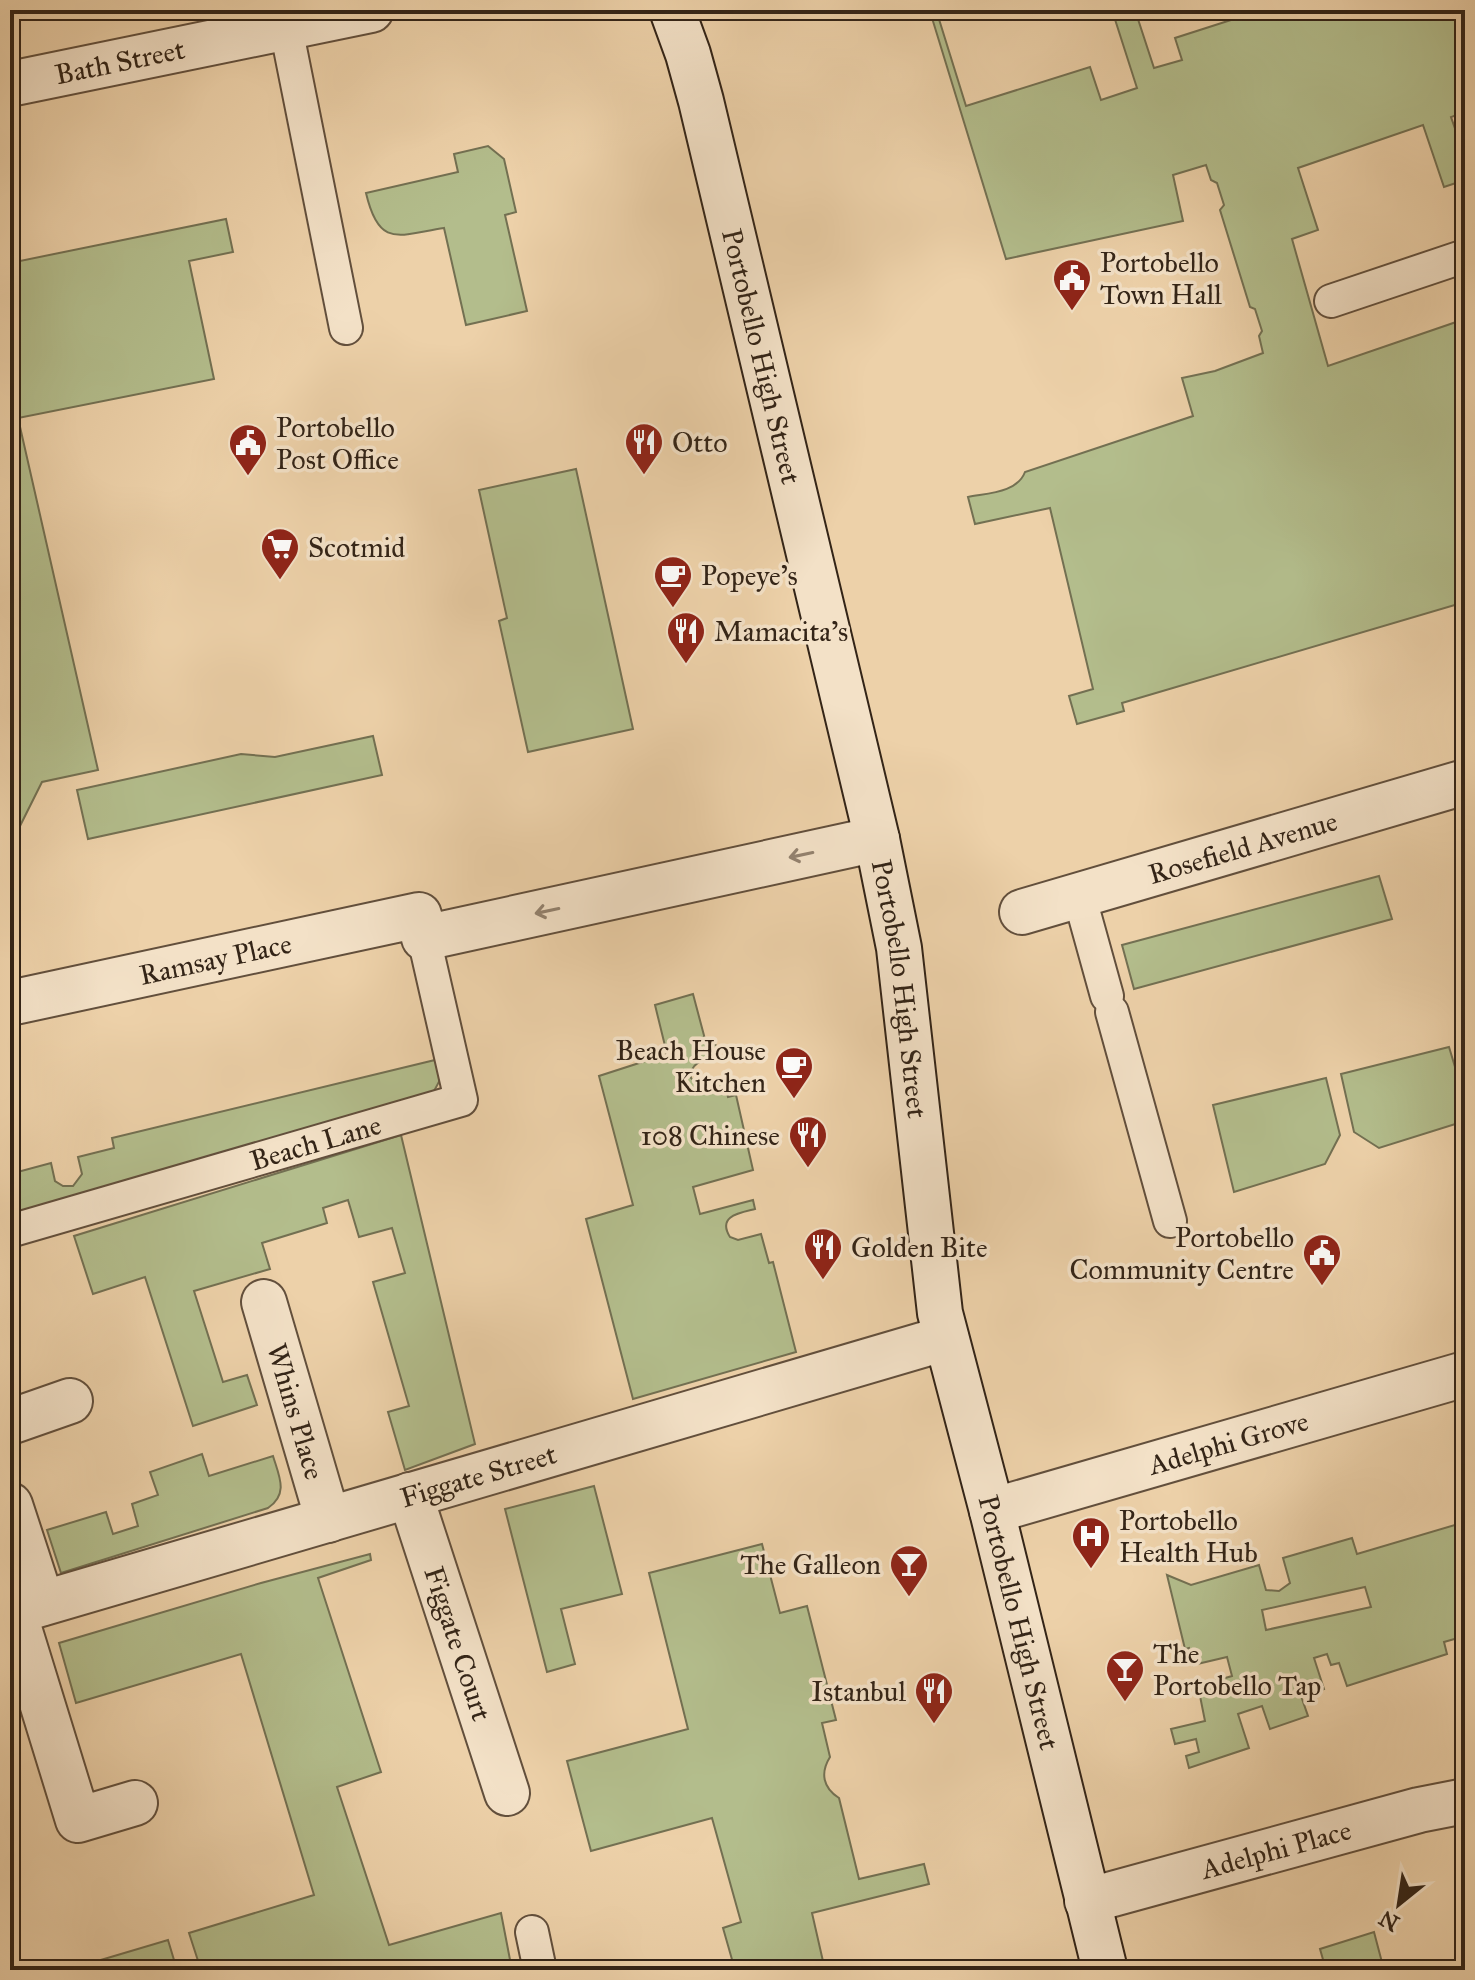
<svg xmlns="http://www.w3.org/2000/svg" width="1475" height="1980" viewBox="0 0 1475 1980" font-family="'IM FELL Great Primer',serif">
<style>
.green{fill:#b3bd8c;stroke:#737052;stroke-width:2;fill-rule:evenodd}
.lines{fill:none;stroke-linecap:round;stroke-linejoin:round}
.service-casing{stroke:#624f3c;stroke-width:36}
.minor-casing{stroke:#624f3c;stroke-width:48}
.secondary-casing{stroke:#332417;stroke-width:48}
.service{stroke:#f3e1c7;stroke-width:32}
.minor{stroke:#f3e1c7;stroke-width:44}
.secondary{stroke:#f3e1c7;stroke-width:44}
.oneway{stroke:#93826f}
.labels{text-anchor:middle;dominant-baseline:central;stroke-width:7;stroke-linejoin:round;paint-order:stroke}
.street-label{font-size:28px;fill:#332417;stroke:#f3e1c7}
.poi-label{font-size:28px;fill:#332417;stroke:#f3e1c7;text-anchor:start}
</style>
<rect width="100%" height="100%" fill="#edd1a9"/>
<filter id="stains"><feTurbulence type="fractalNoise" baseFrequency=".0025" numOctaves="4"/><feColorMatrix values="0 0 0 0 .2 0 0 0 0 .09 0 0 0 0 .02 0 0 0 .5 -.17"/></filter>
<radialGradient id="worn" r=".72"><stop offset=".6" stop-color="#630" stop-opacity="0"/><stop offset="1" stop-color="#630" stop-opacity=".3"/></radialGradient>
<g class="green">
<path d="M1112 10H1135L1154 68 1182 60 1175 38 1262 10H1292L1295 17 1316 10H1465V112L1451 117 1465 157V180L1444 187 1423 125 1298 168 1318 230 1292 239 1328 366 1465 319V602L1122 703 1124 711 1077 724 1069 696 1093 689 1050 508 975 524 968 497C988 493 1017 493 1025 472L1193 416 1182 378 1215 371 1263 353 1259 336 1262 331 1255 309 1250 307 1220 210 1224 205 1217 183 1211 180 1206 165 1173 175 1183 221 1006 259 932 18 938 16 966 106 1090 67 1101 100 1137 88Z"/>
<path d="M488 146 504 159 516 212 505 215 527 311 466 325 444 228C399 235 379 249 366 193L458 172 454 154Z"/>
<polygon points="226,219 233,252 189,261 214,379 18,418 98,770 42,782 10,846 10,263"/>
<polygon points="576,469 633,729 528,752 499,621 507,618 479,490"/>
<polygon points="373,736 382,775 88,839 77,790 241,754 275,757"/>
<polygon points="1379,876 1392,919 1134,989 1122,945"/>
<path d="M693 994 706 1043 714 1040 719 1056C705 1060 690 1061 691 1078L701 1086 724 1080 728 1097 736 1095 753 1170 693 1187 700 1214 753 1200 755 1209C739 1213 717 1216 730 1237L738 1240 761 1234 769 1263 773 1262 796 1352 633 1399 586 1219 633 1205 599 1076 667 1054 655 1005Z"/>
<polygon points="1449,1047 1465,1100 1465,1121 1379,1148 1354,1132 1341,1074"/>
<polygon points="435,1060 441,1078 433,1093 10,1220 10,1174 51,1163 55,1181 63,1186 73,1186 82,1174 78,1157 114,1148 112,1138"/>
<polygon points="1326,1078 1340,1135 1325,1164 1234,1192 1213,1105"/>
<polygon points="401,1135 475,1444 405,1470 388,1412 409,1406 373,1282 405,1273 392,1228 359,1237 348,1200 323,1208 327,1223 262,1243 270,1269 194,1291 223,1382 247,1375 257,1405 193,1426 145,1277 93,1294 74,1236"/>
<path d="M202 1454 209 1476 273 1456C279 1476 289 1494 268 1508L61 1573 47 1530 106 1512 113 1534 138 1526 132 1504 158 1495 150 1472Z"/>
<polygon points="594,1486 622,1594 561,1609 575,1664 547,1672 505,1509"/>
<path d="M1465 1522V1636L1444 1642 1447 1654 1347 1686 1339 1663 1331 1665 1327 1654 1314 1658 1324 1689 1301 1696 1308 1716 1270 1729 1262 1706 1238 1714 1249 1748 1189 1768 1186 1756 1199 1752 1196 1739 1175 1744 1171 1729 1205 1721 1198 1686 1232 1676 1227 1657 1193 1665 1189 1648 1185 1649 1167 1575 1191 1585 1259 1565 1266 1590 1279 1591 1290 1583 1283 1558 1352 1538 1357 1554ZM1365 1587 1371 1607 1266 1630 1262 1610Z"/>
<path d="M762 1544 780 1613 807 1606 836 1720 822 1723 830 1757C820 1773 823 1788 839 1798L859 1879 924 1864 929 1884 812 1913 825 1970H735L723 1928 741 1922 712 1818 591 1851 567 1761 688 1729 649 1573Z"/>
<polygon points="370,1554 371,1560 318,1578 381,1772 337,1787 389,1945 501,1913 512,1970 201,1970 189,1933 314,1895 241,1654 76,1703 59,1643 261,1583"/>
<polygon points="1374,1932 1384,1970 1326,1970 1320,1949"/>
<polygon points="168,1940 177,1970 67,1970"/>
</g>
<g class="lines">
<g class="service-casing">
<g id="service">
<polyline points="286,28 346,328"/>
<polyline points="1331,301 1465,256"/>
<polyline points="1079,895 1107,996"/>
<polyline points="1112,1012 1170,1221"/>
<path id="s1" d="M10 1231 461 1100 424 938"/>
<polyline points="532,1932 540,1970"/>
</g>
</g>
<g class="minor-casing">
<g id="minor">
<path id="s2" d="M10 84 371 10"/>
<path id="s3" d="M1022 912 1465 782"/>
<path id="s4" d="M10 1003 419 915 424 938 877 839"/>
<path id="s5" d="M264 1302 328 1520"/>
<polyline points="10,1422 70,1401"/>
<path id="s6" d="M410 1495 507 1793"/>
<polyline points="10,1505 42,1603"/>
<path id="s7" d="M992 1511 1465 1374"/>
<polyline points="14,1612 78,1820 135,1803"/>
<path id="s8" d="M10 1613 946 1338"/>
<path id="s9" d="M1087 1901 1419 1810 1465 1801"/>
</g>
</g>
<g class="secondary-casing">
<g id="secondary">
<path id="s10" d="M672 10 688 54 701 101 877 839 899 948 940 1313 992 1511 1105 1970"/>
</g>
</g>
<use href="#service" class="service"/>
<use href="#minor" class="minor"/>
<use href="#secondary" class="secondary"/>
</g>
<defs><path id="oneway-shaft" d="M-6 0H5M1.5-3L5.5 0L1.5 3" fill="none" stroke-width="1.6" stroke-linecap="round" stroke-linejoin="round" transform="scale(2)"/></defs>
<g class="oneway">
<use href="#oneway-shaft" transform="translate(801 855) rotate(168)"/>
<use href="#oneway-shaft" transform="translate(547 911) rotate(168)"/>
</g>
<defs>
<g id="civic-pin" transform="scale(2)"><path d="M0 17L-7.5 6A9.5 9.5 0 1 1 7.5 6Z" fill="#8f2418" stroke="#f3e1c7"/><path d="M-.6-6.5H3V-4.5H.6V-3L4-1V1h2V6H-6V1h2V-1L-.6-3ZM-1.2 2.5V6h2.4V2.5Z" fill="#fff"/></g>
<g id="restaurant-pin" transform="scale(2)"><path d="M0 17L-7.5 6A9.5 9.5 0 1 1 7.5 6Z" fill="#8f2418" stroke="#f3e1c7"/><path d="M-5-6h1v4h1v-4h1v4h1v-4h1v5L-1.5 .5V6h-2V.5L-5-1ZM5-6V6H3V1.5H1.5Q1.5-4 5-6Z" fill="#fff"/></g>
<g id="supermarket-pin" transform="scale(2)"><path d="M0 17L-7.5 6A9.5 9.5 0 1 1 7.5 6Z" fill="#8f2418" stroke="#f3e1c7"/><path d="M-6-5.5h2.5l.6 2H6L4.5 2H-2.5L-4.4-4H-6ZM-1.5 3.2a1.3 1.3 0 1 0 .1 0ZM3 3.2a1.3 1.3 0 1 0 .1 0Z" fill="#fff"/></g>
<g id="cafe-pin" transform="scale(2)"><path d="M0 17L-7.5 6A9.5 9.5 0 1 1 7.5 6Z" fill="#8f2418" stroke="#f3e1c7"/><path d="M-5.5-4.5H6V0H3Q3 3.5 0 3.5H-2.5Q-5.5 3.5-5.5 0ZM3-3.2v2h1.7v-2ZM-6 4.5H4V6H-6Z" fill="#fff"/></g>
<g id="hospital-pin" transform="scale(2)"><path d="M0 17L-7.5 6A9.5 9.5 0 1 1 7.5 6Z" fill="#8f2418" stroke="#f3e1c7"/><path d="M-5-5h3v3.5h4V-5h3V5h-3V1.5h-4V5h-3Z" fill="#fff"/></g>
<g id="bar-pin" transform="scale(2)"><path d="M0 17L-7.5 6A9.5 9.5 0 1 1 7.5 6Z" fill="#8f2418" stroke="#f3e1c7"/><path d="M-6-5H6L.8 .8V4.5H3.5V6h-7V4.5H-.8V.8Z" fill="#fff"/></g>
</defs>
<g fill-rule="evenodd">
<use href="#civic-pin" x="1072" y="278"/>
<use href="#restaurant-pin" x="644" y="442"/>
<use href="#civic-pin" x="248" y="443"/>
<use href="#supermarket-pin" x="280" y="547"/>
<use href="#cafe-pin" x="673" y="575"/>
<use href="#restaurant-pin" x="686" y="631"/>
<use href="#cafe-pin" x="794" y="1066"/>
<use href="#restaurant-pin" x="808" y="1135"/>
<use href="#restaurant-pin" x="823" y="1247"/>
<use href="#civic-pin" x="1322" y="1253"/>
<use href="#hospital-pin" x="1091" y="1536"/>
<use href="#bar-pin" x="909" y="1564"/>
<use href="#bar-pin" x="1125" y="1669"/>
<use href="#restaurant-pin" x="934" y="1691"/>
</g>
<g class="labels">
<g class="street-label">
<text stroke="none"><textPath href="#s2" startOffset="112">Bath Street</textPath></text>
<text stroke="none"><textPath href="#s10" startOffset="358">Portobello High Street</textPath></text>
<text stroke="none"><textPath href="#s3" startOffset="230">Rosefield Avenue</textPath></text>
<text stroke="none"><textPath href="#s4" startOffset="210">Ramsay Place</textPath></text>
<text stroke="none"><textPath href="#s10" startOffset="1006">Portobello High Street</textPath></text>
<text stroke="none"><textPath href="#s1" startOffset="318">Beach Lane</textPath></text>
<text stroke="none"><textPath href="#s5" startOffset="114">Whins Place</textPath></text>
<text stroke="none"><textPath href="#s7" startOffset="246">Adelphi Grove</textPath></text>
<text stroke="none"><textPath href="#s8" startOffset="488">Figgate Street</textPath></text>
<text stroke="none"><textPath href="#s10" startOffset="1652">Portobello High Street</textPath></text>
<text stroke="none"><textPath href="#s6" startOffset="156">Figgate Court</textPath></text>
<text stroke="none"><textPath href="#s9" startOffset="196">Adelphi Place</textPath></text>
</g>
<g class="poi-label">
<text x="1100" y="262">Portobello<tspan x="1100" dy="32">Town Hall</tspan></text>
<text x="276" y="427">Portobello<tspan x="276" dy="32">Post Office</tspan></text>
<text x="672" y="442">Otto</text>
<text x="308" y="547">Scotmid</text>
<text x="701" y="575">Popeye's</text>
<text x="714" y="631">Mamacita's</text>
<text x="766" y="1050" text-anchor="end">Beach House<tspan x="766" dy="32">Kitchen</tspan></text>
<text x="780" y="1135" text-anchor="end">108 Chinese</text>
<text x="1294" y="1237" text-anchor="end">Portobello<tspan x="1294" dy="32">Community Centre</tspan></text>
<text x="851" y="1247">Golden Bite</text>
<text x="1119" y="1520">Portobello<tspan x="1119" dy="32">Health Hub</tspan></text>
<text x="881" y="1564" text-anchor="end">The Galleon</text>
<text x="1153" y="1653">The<tspan x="1153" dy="32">Portobello Tap</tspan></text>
<text x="906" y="1691" text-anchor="end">Istanbul</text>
</g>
</g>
<rect width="1475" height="1980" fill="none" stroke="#edd1a9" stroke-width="40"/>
<rect x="12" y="12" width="1451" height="1956" fill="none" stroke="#332417" stroke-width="4"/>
<rect x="20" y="20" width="1435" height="1940" fill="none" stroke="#332417" stroke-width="2"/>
<g transform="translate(1399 1904) rotate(210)" stroke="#f3e1c7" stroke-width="6" paint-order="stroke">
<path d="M0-6L14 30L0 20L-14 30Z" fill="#332417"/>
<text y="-12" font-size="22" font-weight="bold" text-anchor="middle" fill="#332417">N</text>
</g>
<rect width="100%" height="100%" filter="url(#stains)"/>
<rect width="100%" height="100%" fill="url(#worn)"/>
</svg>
